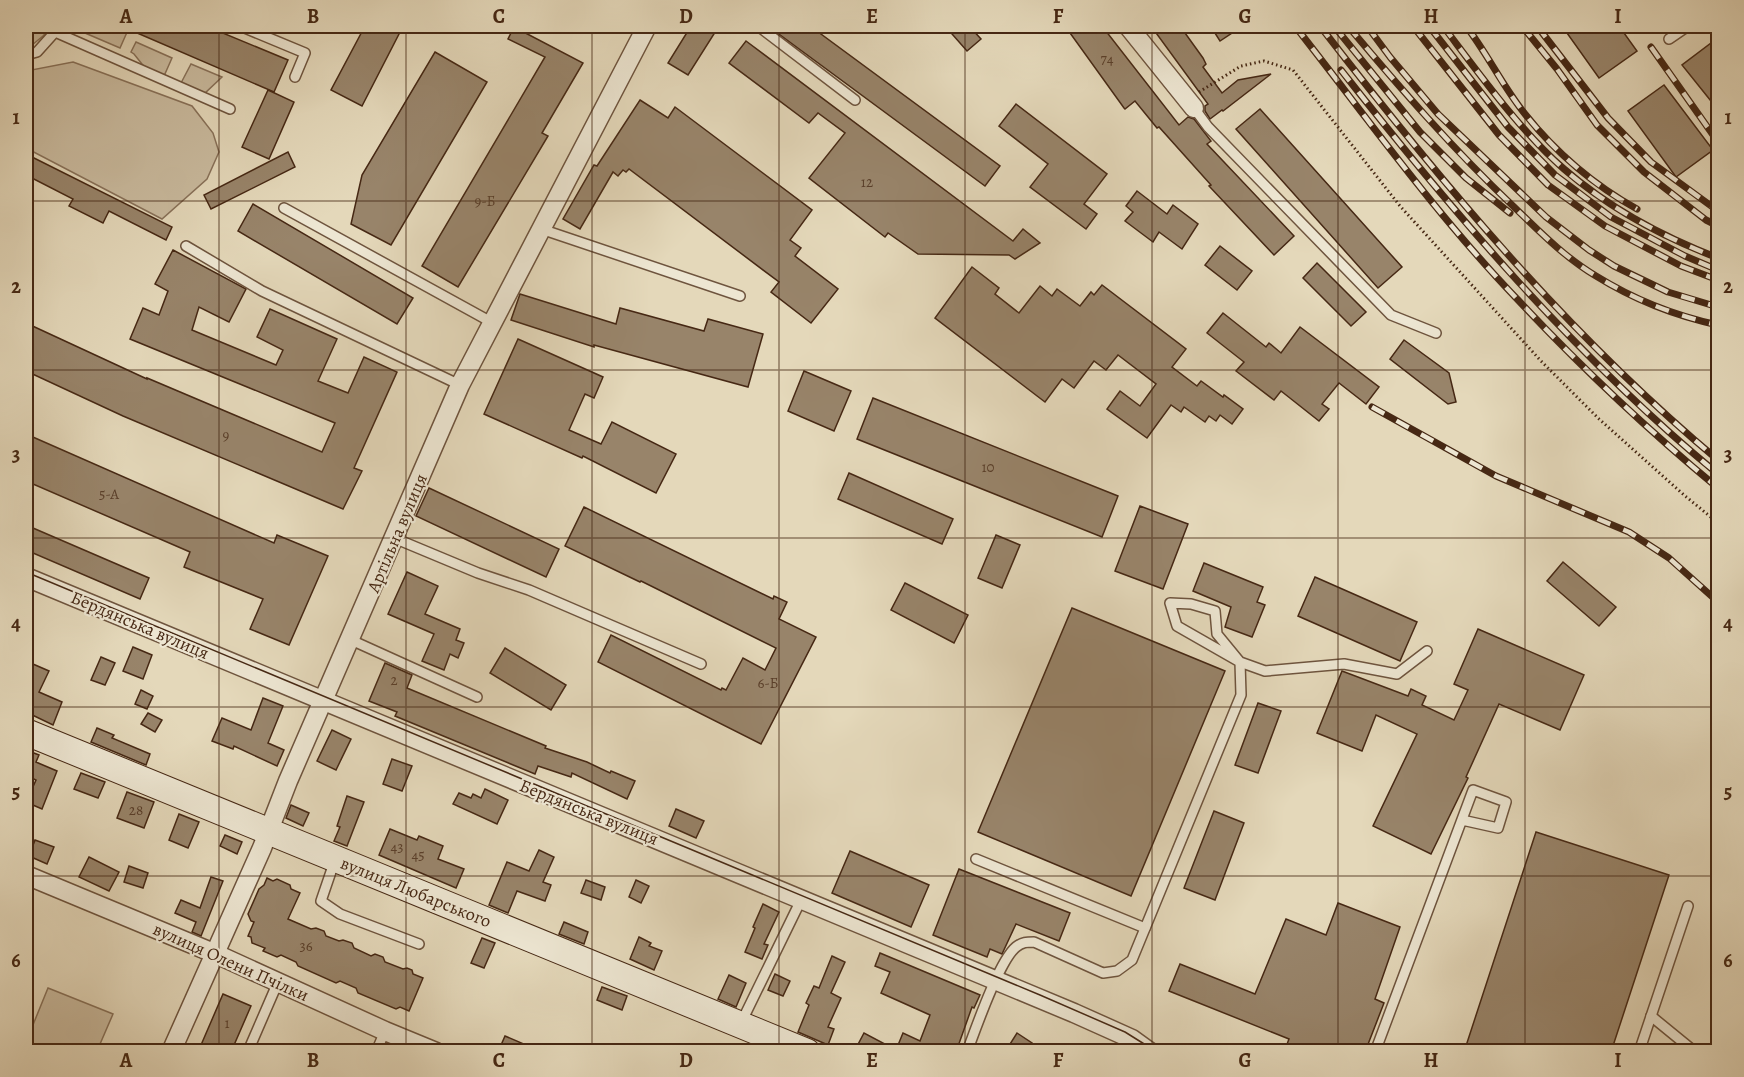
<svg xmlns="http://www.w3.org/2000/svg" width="1744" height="1077" viewBox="0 0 1744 1077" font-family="Alegreya,serif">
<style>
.green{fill:#c9ba9e;stroke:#887159;stroke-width:1.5}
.building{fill:#98846a;stroke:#462814;stroke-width:1.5}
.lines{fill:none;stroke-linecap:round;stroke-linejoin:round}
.service-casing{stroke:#6e543e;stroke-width:12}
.minor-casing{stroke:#6e543e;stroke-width:21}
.secondary-casing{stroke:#462814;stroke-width:28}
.path{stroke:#462814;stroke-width:3;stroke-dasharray:1.5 3;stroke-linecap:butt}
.service{stroke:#ede6d2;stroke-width:9}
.minor{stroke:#ede6d2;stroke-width:18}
.secondary{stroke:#ede6d2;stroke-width:26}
.tram{stroke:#462814;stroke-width:1.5}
.rail-casing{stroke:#462814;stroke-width:7}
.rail{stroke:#ede6d2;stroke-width:4.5;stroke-dasharray:14;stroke-linecap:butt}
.grid{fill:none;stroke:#462814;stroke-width:1.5;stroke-opacity:0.55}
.labels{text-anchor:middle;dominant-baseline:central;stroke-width:4.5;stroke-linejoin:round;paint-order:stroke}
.number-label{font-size:15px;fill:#5a3f2a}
.street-label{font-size:18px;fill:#462814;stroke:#ede6d2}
.neatline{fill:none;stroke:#462814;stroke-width:2}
.grid-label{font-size:20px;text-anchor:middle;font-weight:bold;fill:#462814}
</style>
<rect width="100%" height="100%" fill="#e4d8ba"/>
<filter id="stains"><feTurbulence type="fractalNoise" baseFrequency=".00333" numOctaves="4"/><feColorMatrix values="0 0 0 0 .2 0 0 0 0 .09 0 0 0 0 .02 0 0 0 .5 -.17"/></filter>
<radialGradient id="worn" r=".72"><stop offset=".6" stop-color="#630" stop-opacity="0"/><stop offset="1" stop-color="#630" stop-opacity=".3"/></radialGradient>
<g class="green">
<polygon points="26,26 52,26 43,36 26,50"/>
<polygon points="73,26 118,26 128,30 120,48 78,30"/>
<polygon points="136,42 172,58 164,76 146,69 134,54 131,52"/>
<polygon points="73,62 192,106 213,133 219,152 207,179 162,219 26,148 26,71"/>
<polygon points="191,64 222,77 205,93 181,83"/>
<polygon points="48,988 113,1014 97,1051 26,1051 26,1042"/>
</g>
<g class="building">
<polygon points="121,26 206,26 288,60 274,92"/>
<polygon points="365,26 389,26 400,32 362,106 331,90"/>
<polygon points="691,26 719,26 688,75 668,63"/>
<polygon points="768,26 810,26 1000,166 985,186"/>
<polygon points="945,26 969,26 981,39 967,51"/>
<polygon points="1065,26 1102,26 1179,125 1188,117 1194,119 1211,141 1207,144 1294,236 1274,255 1209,186 1211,185 1159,127 1157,128 1135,101 1125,109 1124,108"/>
<polygon points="1151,26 1180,26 1203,58 1206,64 1203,67 1222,93 1238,80 1271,74 1223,111 1222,110 1210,119 1205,111 1205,106 1208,104"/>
<polygon points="1219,26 1227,26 1232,33 1220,41 1213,30"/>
<polygon points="1562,26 1619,26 1637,51 1599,78"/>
<polygon points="514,27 583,63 542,133 548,136 458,287 422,266 545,57 508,39"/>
<polygon points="1719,37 1719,111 1682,65"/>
<polygon points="746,41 1013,241 1023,229 1040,243 1015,259 1009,255 918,254 888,233 885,237 809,178 845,133 818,113 809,123 729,63"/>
<polygon points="435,52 487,82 391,245 351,224 362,175"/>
<polygon points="1664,85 1713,150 1676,177 1628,111"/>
<polygon points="268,90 294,102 269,159 242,147"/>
<polygon points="640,100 668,118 675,107 812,210 790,240 801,248 795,256 838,289 811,323 771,292 779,282 629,169 626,172 623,170 618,176 613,172 580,229 563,219 594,165 597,166"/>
<polygon points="1016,104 1107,174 1084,204 1097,214 1086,229 1030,187 1048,164 999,126"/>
<polygon points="1260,109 1402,267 1378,288 1236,129"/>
<polygon points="288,152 295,167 211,209 204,195"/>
<polygon points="26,154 172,227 166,240 109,211 103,223 69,206 73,199 26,175"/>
<polygon points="1137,191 1167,214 1173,205 1198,224 1182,249 1159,232 1153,242 1125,221 1133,212 1126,206"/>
<polygon points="253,204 413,298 397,324 238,231"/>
<polygon points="1220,246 1252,271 1237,290 1205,265"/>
<polygon points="173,250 246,289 229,322 199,307 192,330 276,365 283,350 257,337 270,309 337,339 318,381 348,393 364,357 397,372 354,468 362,471 343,509 123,416 26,371 26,323 147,379 147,378 322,452 335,423 130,339 143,308 159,315 168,291 155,284"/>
<polygon points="1317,263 1366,312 1351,326 1303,278"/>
<polygon points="972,267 999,288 995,294 1019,313 1040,286 1052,296 1057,289 1080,306 1091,292 1094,295 1102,285 1186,349 1172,367 1197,386 1201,381 1223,397 1224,395 1243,409 1232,424 1220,415 1216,421 1209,416 1205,422 1184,407 1181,412 1171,405 1147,438 1107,409 1120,391 1140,406 1156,384 1118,355 1106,370 1094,361 1074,388 1062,379 1045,402 935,318"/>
<polygon points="520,294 616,324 620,308 704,331 708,319 763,334 748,387 594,345 594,347 511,320"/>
<polygon points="1223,313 1266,347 1269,343 1281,353 1300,327 1379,387 1366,404 1339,383 1322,404 1329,409 1319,421 1281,391 1274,400 1236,371 1244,362 1207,333"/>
<polygon points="518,339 603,377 594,398 585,394 569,430 601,444 612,422 676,454 656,493 583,456 582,458 484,414"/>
<polygon points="1404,340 1449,373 1456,402 1448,404 1390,359"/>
<polygon points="804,371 851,391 834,431 788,411"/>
<polygon points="873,398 1118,496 1102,537 857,439"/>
<polygon points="26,434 274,543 277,535 328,556 289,645 250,629 263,599 184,567 190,552 26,481"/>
<polygon points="849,473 953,519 942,544 838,499"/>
<polygon points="429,488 559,549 546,577 416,516"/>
<polygon points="1140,506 1188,524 1163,589 1115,571"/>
<polygon points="584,507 773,599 774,596 787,602 779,619 816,637 761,744 598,662 611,635 721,690 722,688 726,690 743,658 765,670 776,648 641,581 640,582 565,546"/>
<polygon points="26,525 149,578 140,599 26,550"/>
<polygon points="996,535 1020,545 1002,588 978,578"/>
<polygon points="1563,562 1616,607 1599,626 1547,581"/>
<polygon points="1204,563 1263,587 1257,602 1265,605 1252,637 1225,627 1231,607 1193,591"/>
<polygon points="407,572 438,586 425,614 460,629 456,640 464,643 458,658 450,654 444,670 422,661 434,634 388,614"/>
<polygon points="1315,577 1417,622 1400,661 1298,616"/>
<polygon points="905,583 968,615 954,643 891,610"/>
<polygon points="1072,608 1225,671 1131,896 978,832"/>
<polygon points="1478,629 1584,675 1560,730 1499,704 1466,777 1468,778 1431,854 1373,826 1417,734 1376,715 1362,751 1317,733 1342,671 1408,696 1411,689 1426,696 1422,705 1454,720 1468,690 1454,684"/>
<polygon points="133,647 152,655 143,679 123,671"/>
<polygon points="505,648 566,685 551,710 490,673"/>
<polygon points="101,657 115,663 105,685 91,680"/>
<polygon points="26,661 49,671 39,692 62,702 53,725 26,712"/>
<polygon points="385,663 412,675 407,688 546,746 545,748 587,762 610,773 611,771 635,781 627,799 572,773 571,777 538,766 535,774 395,716 397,712 369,701"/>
<polygon points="141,690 153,696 147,709 135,704"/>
<polygon points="263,698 283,706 268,743 284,750 277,766 234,746 233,749 212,741 222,718 251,730"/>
<polygon points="1258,703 1281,711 1258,773 1235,765"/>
<polygon points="148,713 162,720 155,732 141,724"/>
<polygon points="97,728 114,735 112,738 150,754 146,765 91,742"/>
<polygon points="332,730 351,739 336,770 317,761"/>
<polygon points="26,750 39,755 36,762 57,771 42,809 26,802 36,780 30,777 26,787"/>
<polygon points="392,759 412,766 402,791 383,784"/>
<polygon points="81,773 105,782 98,798 74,789"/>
<polygon points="485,789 508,800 497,824 453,804 459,793 471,798 473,794 481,798"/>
<polygon points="127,792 154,802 144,828 117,818"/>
<polygon points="347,796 364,802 347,846 334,841 340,827 337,826"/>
<polygon points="291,805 309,813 303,826 286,818"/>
<polygon points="676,809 704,821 696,838 669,826"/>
<polygon points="1214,811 1244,823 1215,900 1184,888"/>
<polygon points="179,814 199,822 188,848 169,840"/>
<polygon points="390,829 417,840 419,836 443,846 438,859 464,869 456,888 379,855"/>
<polygon points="1536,832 1669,875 1611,1052 1464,1052"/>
<polygon points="225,835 242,842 237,854 220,846"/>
<polygon points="35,840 54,847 47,864 29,856"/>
<polygon points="539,850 554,857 543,882 551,885 545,901 517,891 508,913 489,905 507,862 529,871"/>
<polygon points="850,851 929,885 911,927 832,893"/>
<polygon points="89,857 119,872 109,891 79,877"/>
<polygon points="129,866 148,873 143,888 124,882"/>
<polygon points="959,869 1070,913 1059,941 1016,924 1002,954 990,949 987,957 933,935"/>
<polygon points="211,877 223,881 201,936 192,932 196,922 175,913 181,900 200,908"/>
<polygon points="267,878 273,881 277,879 290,885 291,889 300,893 288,919 311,929 316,928 324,931 326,936 339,941 343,940 352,943 354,948 371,956 375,954 383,957 385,962 403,969 407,968 412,970 413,974 423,978 409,1011 400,1007 396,1009 358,993 356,988 340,981 336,983 298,966 296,962 281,955 277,957 263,951 265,948 252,943 251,937 248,936 254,922 251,921 248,914 259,889 264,885"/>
<polygon points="586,880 605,887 601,900 581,893"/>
<polygon points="636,880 649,886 641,903 629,897"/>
<polygon points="1338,903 1400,927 1375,999 1384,1003 1365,1052 1284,1052 1289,1039 1169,991 1180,964 1255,994 1286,919 1326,935"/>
<polygon points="763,904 779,912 764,944 768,945 762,959 745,952 755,928 753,927"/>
<polygon points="564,922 588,932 584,944 559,934"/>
<polygon points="639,937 651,943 649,946 662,951 654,970 630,959"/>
<polygon points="482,938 495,943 484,968 471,963"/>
<polygon points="880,953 980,995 974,1008 972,1007 956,1052 854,1052 864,1033 896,1050 903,1033 920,1041 930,1015 881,993 890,972 875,966"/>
<polygon points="832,956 845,962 831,993 841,998 828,1027 834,1029 828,1045 798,1032 809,1005 806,1003 814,986 819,988"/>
<polygon points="775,974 790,981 783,996 768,990"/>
<polygon points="729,975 746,983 736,1007 718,999"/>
<polygon points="602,987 627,996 622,1010 597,1000"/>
<polygon points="223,994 251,1006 231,1052 198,1052"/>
<polygon points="1017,1033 1032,1043 1026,1052 1005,1052"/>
<polygon points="505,1036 540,1051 540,1052 498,1052"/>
</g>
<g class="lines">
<g class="service-casing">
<g id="service">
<polyline points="240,26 305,53 295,77"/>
<polyline points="758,26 855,100"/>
<polyline points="1669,39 1688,26"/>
<polyline points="26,55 37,52 55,32 230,109"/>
<polyline points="1194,108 1208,127 1391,315 1436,333"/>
<polyline points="284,208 493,323"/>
<polyline points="541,229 740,296"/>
<polyline points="186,246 262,291 460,385"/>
<polyline points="394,538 478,573 529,590 701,664"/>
<polyline points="351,640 477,697"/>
<polyline points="976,859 1145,928"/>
<polyline points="335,860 321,901 340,914 419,944"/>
<polyline points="1651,1016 1695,1052"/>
<polyline points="741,1023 801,900"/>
<polyline points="255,1052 249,1049 278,982"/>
<polyline points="376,1052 385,1031"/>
<path d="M967 1052C976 1028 999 961 1016 947 1022 942 1027 942 1034 942L1103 973 1117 971 1132 960 1241 695 1240 662 1217 634 1215 611 1191 604 1170 603 1177 626 1240 662 1265 671 1344 664 1397 674 1427 651"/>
<polyline points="1375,1052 1473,790 1506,802 1498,828 1462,820"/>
<polyline points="1639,1052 1688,906"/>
</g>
</g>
<g class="minor-casing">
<g id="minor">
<polyline points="1128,26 1194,108"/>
<polyline points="26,577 1074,1013 1132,1039 1150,1052"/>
<polyline points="26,875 216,954 385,1031 436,1052"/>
<polyline points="171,1052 262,848 288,781 460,385 647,26"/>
</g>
</g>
<g class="secondary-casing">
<polyline id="secondary" points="26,732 807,1052"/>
</g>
<polyline class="path" points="1199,92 1241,66 1264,61 1293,70 1400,206 1541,361 1598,418 1684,495 1718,523"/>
<use href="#service" class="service"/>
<use href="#minor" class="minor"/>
<use href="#secondary" class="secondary"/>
<polyline class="tram" points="26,572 1040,995 1125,1032 1157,1052"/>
<g class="rail-casing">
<g id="rail">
<path d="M1295 26C1368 119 1437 216 1519 301 1581 367 1648 430 1718 488"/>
<path d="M1320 26C1440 181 1567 334 1718 460"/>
<polyline points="1334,26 1420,132 1466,178 1510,213"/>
<path d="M1348 26C1400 88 1453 149 1512 205 1538 230 1564 257 1596 276 1633 299 1676 316 1718 325"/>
<polyline points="1367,26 1390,57 1438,114 1546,217 1589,250 1614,266 1668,292 1718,307"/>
<polyline points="1413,26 1499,135 1548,185 1605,226 1681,266 1718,280"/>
<polyline points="1429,26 1508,127 1555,175 1611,217 1685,256 1718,270"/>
<path d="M1443 26C1478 72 1520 131 1564 169 1609 208 1663 237 1718 258"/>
<path d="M1466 26C1487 53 1503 87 1525 114 1555 152 1595 186 1637 209"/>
<polyline points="1522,26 1557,69 1597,125 1644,172 1706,220 1718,226"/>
<polyline points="1537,26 1608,118 1651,162 1718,211"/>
<polyline points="1651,47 1718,142"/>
<path d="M1341 70C1455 215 1576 357 1718 474"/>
<polyline points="1372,407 1496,476 1629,532 1669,558 1718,602"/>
</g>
</g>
<use href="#rail" class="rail"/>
</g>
<path class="grid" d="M219 26V1052M406 26V1052M592 26V1052M779 26V1052M965 26V1052M1152 26V1052M1338 26V1052M1525 26V1052M26 201H1718M26 370H1718M26 538H1718M26 707H1718M26 876H1718"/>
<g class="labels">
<g class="number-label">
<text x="1107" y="59">74</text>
<text x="867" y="182">12</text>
<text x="485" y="201">9-Б</text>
<text x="226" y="435">9</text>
<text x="988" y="467">10</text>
<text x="109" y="494">5-А</text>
<text x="394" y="680">2</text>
<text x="768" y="683">6-Б</text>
<text x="136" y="810">28</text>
<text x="397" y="847">43</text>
<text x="418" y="855">45</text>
<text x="306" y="946">36</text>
<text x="227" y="1023">1</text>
</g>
<g class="street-label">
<text transform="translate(397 533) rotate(-67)">Артільна вулиця</text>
<text transform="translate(140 625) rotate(23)">Бердянська вулиця</text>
<text transform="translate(589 812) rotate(22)">Бердянська вулиця</text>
<text transform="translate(416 892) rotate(22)">вулиця Любарського</text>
<text transform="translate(231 962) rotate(24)">вулиця Олени Пчілки</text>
</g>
</g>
<rect width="1744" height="1077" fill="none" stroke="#e4d8ba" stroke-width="66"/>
<rect x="33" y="33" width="1678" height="1011" class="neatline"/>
<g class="grid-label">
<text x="126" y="23">A</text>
<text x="313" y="23">B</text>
<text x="499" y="23">C</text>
<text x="686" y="23">D</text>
<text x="872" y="23">E</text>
<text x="1058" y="23">F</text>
<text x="1245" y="23">G</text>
<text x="1431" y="23">H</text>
<text x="1618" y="23">I</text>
<text x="16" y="124">1</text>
<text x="1728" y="124">1</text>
<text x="16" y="293">2</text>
<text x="1728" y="293">2</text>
<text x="16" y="461">3</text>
<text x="1728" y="461">3</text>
<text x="16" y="630">4</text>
<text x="1728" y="630">4</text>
<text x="16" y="798">5</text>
<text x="1728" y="798">5</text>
<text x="16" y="967">6</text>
<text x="1728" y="967">6</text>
<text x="126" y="1067">A</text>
<text x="313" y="1067">B</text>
<text x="499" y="1067">C</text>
<text x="686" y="1067">D</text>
<text x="872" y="1067">E</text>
<text x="1058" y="1067">F</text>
<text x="1245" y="1067">G</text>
<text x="1431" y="1067">H</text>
<text x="1618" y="1067">I</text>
</g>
<rect width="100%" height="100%" filter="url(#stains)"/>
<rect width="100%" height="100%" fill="url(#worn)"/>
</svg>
